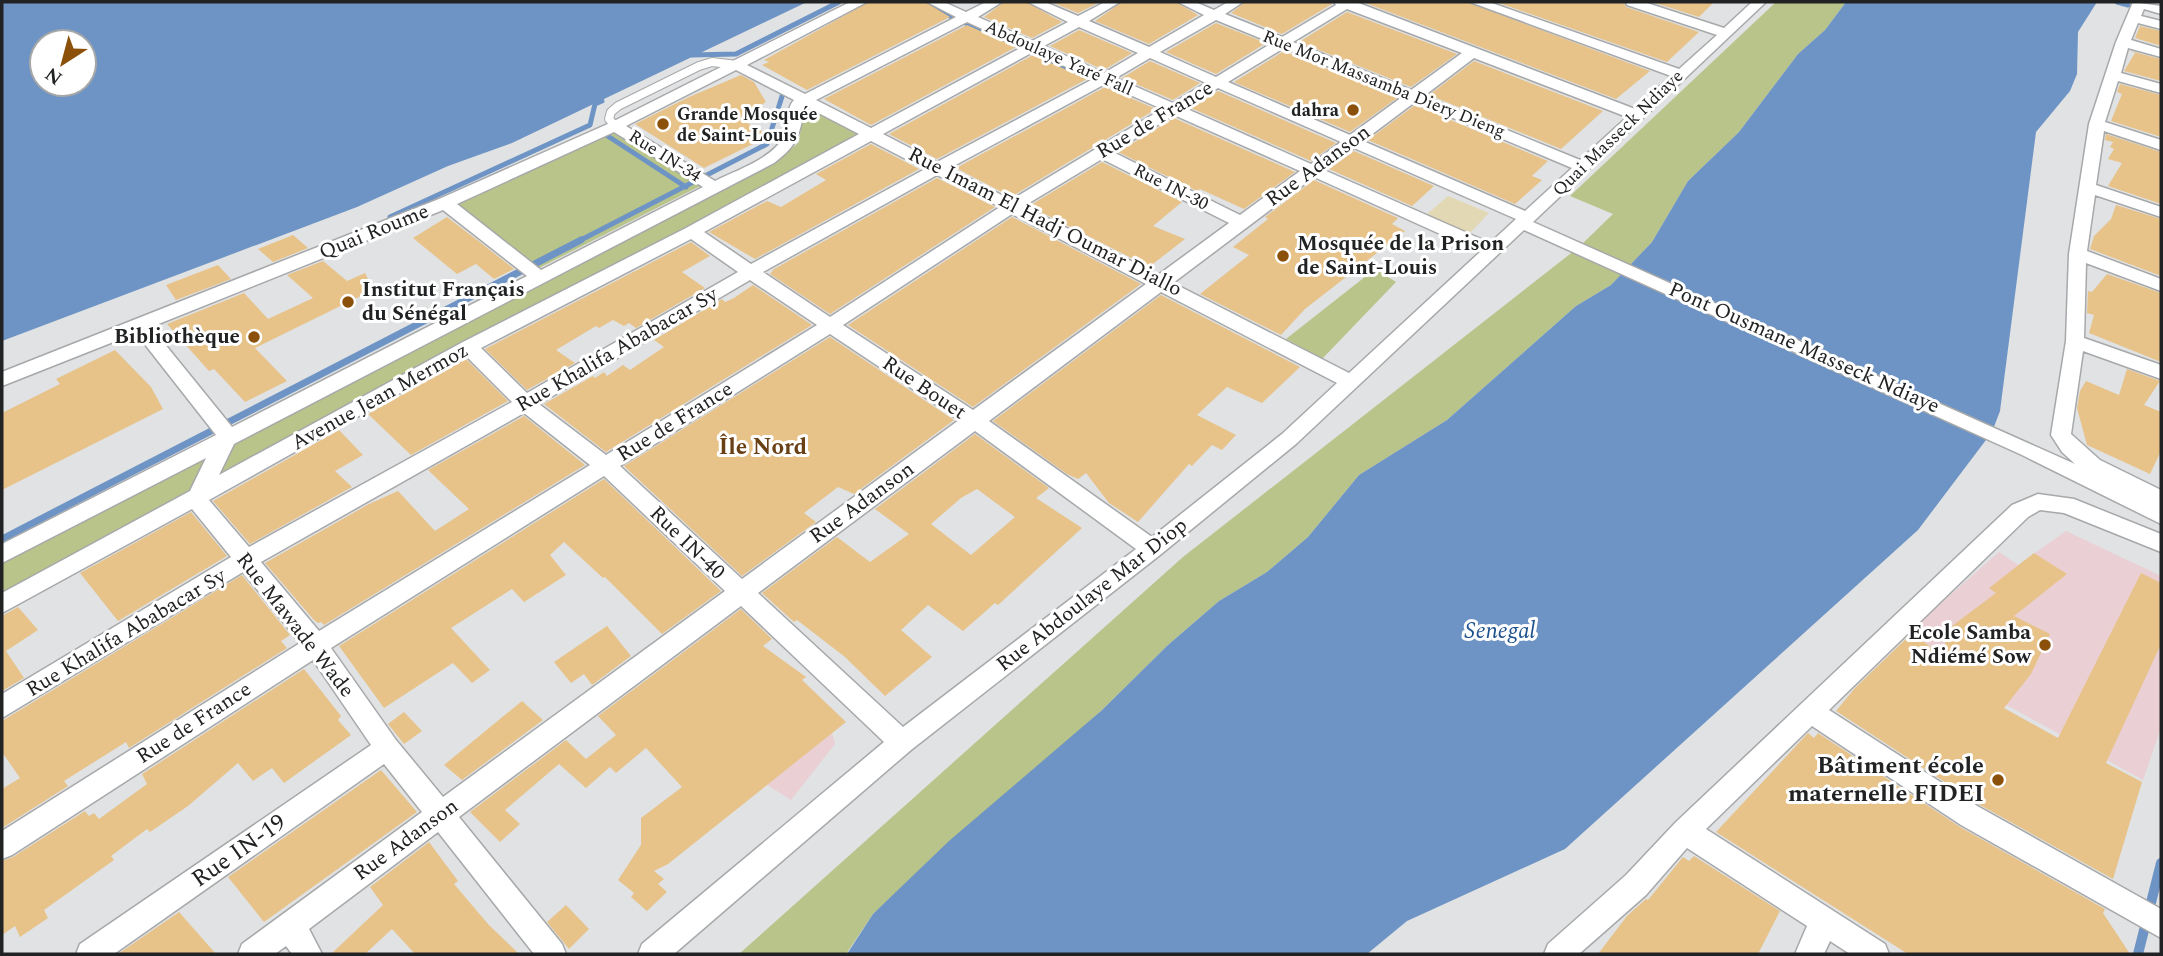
<svg xmlns="http://www.w3.org/2000/svg" width="2163" height="956" viewBox="0 0 2163 956" font-family="Spectral,serif">
<style>
.education{fill:#ead0d4}
.green{fill:#b8c489}
.sand{fill:#e2d8b3}
.water{fill:#6e94c5;fill-rule:evenodd}
.lines{fill:none;stroke-linecap:round;stroke-linejoin:round}
.stream-far2{stroke:#6e94c5;stroke-width:5}
.stream-far1{stroke:#6e94c5;stroke-width:7}
.stream{stroke:#6e94c5;stroke-width:10}
.building{fill:#e7c38a;fill-rule:evenodd}
.lane-casing{stroke:#a6a8aa;stroke-width:10}
.street-casing{stroke:#a6a8aa;stroke-width:3}
.lane{stroke:#fff;stroke-width:8}
.street{fill:#fff;fill-rule:evenodd}
.poi-dot{fill:#8b510b;stroke:#fff;stroke-width:2.5}
.labels{text-anchor:middle;dominant-baseline:central;stroke-width:6;stroke-linejoin:round;paint-order:stroke}
.far-street-label{font-size:18px;fill:#212223;stroke:#fff}
.far-poi-label{font-size:18px;font-weight:bold;fill:#212223;stroke:#fff;text-anchor:end}
.street-label{font-size:21px;fill:#212223;stroke:#fff}
.poi-label{font-size:21px;font-weight:bold;fill:#212223;stroke:#fff;text-anchor:start}
.neighbourhood-label{font-size:23px;font-weight:bold;fill:#694015;stroke:#fff}
.water-label{font-size:23px;font-style:italic;fill:#1c518d;stroke:#fff}
.near-poi-label{font-size:24px;font-weight:bold;fill:#212223;stroke:#fff;text-anchor:end}
.near-street-label{font-size:24px;fill:#212223;stroke:#fff}
</style>
<rect width="100%" height="100%" fill="#e0e2e3"/>
<g class="education">
<polygon points="2066,531 2161,576 2161,728 2143,780 1959,679 1949,658 1908,632 1999,552 2018,565"/>
<polygon points="827,714 835,744 791,800 750,774"/>
</g>
<g class="green">
<polygon points="1776,2 1846,2 1825,30 1798,54 1739,132 1688,181 1652,242 1611,285 1576,306 1447,420 1359,475 1308,537 1267,572 1219,601 1168,645 1101,711 873,914 846,954 739,954 1183,557 1579,247 1613,214 1570,196"/>
<polygon points="804,103 863,134 2,598 2,560 782,157 799,142"/>
<polygon points="615,131 700,186 539,268 456,203"/>
<polygon points="1375,269 1396,282 1322,359 1286,339"/>
</g>
<polygon class="sand" points="1448,196 1489,213 1468,235 1426,215"/>
<g class="water">
<path d="M2 2H807L512 143 448 166 357 207 2 341ZM42 42H84V84H42Z"/>
<polygon points="1846,2 2097,2 2078,32 2077,74 2070,91 2036,132 2000,411 1992,432 1918,530 1565,849 1407,921 1367,954 847,954 873,914 949,841 1101,711 1168,645 1219,601 1267,572 1308,537 1359,475 1447,420 1576,306 1611,285 1652,242 1688,181 1739,132 1798,54 1825,30"/>
</g>
<g class="lines">
<g class="stream-far2">
<polyline points="918,2 1083,75"/>
<polyline points="2117,2 2128,5"/>
<polyline points="691,55 736,54 839,2"/>
<polyline points="600,131 686,187"/>
<polyline points="390,217 590,125 595,104 602,101"/>
<polyline points="577,242 767,144 784,90"/>
</g>
<polyline class="stream-far1" points="2,539 581,240"/>
<polyline class="stream" points="2138,954 2161,863"/>
</g>
<g class="building">
<polygon points="869,2 925,2 950,17 807,90 762,65 769,62 764,60"/>
<polygon points="1004,2 1026,2 1062,22 1032,38 984,17"/>
<polygon points="1051,2 1100,2 1078,13"/>
<polygon points="1122,2 1176,2 1198,15 1149,44 1095,21"/>
<polygon points="1245,2 1331,2 1332,4 1282,34 1231,13"/>
<polygon points="1363,2 1467,2 1650,71 1616,99"/>
<polygon points="1496,2 1624,2 1626,7 1699,32 1667,62"/>
<polygon points="1652,2 1714,2 1699,17"/>
<polygon points="1347,12 1457,54 1411,87 1299,42"/>
<polygon points="1216,23 1266,43 1216,74 1166,52"/>
<polygon points="967,25 1016,47 871,125 824,99"/>
<polygon points="2140,26 2161,31 2161,46 2135,38"/>
<polygon points="1079,30 1132,53 1104,70 1050,46"/>
<polygon points="1284,51 1397,98 1350,132 1234,82"/>
<polygon points="2130,51 2161,59 2161,81 2124,71 2135,53"/>
<polygon points="1033,55 1087,79 937,159 889,134"/>
<polygon points="1150,61 1200,83 1173,100 1122,78"/>
<polygon points="1474,61 1603,111 1561,149 1429,95"/>
<polygon points="741,75 754,82 766,102 739,118 769,136 704,168 635,124 689,97"/>
<polygon points="2120,84 2161,95 2161,137 2111,121 2122,94 2117,92"/>
<polygon points="1105,87 1156,109 1011,197 956,168"/>
<polygon points="1218,91 1336,143 1311,161 1191,108"/>
<polygon points="1415,105 1548,161 1532,176 1542,180 1515,204 1368,140"/>
<polygon points="1174,118 1295,172 1244,209 1200,189 1197,191 1118,152"/>
<polygon points="2106,134 2161,152 2161,204 2108,186 2122,163 2108,159 2114,149 2110,147 2113,142 2105,140"/>
<polygon points="871,144 919,169 755,259 709,232 767,201 781,207 826,180 816,174"/>
<polygon points="1354,151 1434,186 1412,206 1329,169"/>
<polygon points="1102,162 1182,202 1153,226 1185,239 1149,267 1029,206"/>
<polygon points="937,178 995,207 830,314 770,274 774,269"/>
<polygon points="1314,180 1398,218 1392,224 1405,231 1305,309 1281,335 1200,294 1249,255 1233,247 1268,219 1265,217"/>
<polygon points="2116,205 2161,219 2161,276 2090,249 2094,236 2111,219"/>
<polygon points="447,217 481,243 514,269 494,279 476,264 457,274 413,238"/>
<polygon points="1012,217 1141,284 973,407 848,325"/>
<polygon points="293,235 308,248 273,262 258,249"/>
<polygon points="691,242 710,256 682,272 705,288 636,328 629,323 624,326 613,320 599,328 596,326 556,350 575,363 527,390 485,349"/>
<polygon points="323,261 347,281 365,273 373,290 255,348 287,381 245,402 214,369 209,371 167,324 244,293 268,319 313,298 287,275"/>
<polygon points="218,265 231,279 176,300 166,285"/>
<polygon points="2107,274 2161,293 2161,362 2089,333 2094,315 2087,313 2088,291 2092,292"/>
<polygon points="753,285 812,325 606,452 544,404 593,376 595,378 604,372 607,376 623,365 630,370 664,347 654,340 722,299 725,302 734,298"/>
<polygon points="1161,295 1300,367 1262,403 1227,387 1197,415 1236,435 1222,450 1212,445 1192,466 1189,464 1138,522 1109,503 1086,473 1078,479 1067,474 993,421"/>
<polygon points="830,337 954,420 854,494 838,487 804,513 816,522 742,576 624,466"/>
<polygon points="115,350 151,387 163,409 2,490 2,413 60,384 56,379"/>
<polygon points="466,359 508,401 411,455 368,414"/>
<polygon points="2127,369 2160,381 2144,405 2161,412 2161,451 2150,474 2087,445 2077,408 2080,391 2086,381 2119,395"/>
<polygon points="524,416 585,465 324,625 321,622 318,623 314,620 265,563 369,504 398,491 435,531 469,509 428,470"/>
<polygon points="339,430 363,455 335,471 352,487 250,544 213,501"/>
<path d="M975 434 1049 488 1036 498 1082 528 998 605 995 603 963 631 928 605 901 630 932 657 885 696 845 657 797 620 794 622 762 593 837 537 870 562 909 534 875 509ZM977 489 1015 517 971 555 931 524 961 498Z"/>
<polygon points="604,479 721,591 662,634 605,577 603,578 564,542 550,555 566,575 524,602 512,589 451,628 490,670 472,683 453,663 384,708 339,646"/>
<polygon points="191,512 227,556 118,621 80,573"/>
<polygon points="2034,553 2067,574 2014,616 2050,634 2031,674 2004,708 2058,738 2141,573 2161,583 2161,644 2106,763 2142,782 2113,879 1980,805 1836,711 1855,688 1911,634 1941,653 1952,626 1996,593 1989,588"/>
<polygon points="242,575 290,635 281,641 287,648 129,748 126,742 64,781 68,786 2,828 2,789 20,778 2,752 2,721"/>
<polygon points="18,607 38,630 6,651 24,678 2,691 2,616"/>
<polygon points="741,609 772,639 763,646 806,677 802,680 846,722 668,864 654,871 664,879 658,884 667,892 647,911 631,897 634,893 618,880 641,845 641,818 682,787 646,748 616,773 610,767 586,788 559,764 505,810 520,824 500,842 470,812 566,740 586,759 616,735 598,716"/>
<polygon points="607,626 631,656 592,685 584,674 571,683 554,662"/>
<polygon points="304,669 341,716 338,720 351,735 284,783 272,768 253,781 238,763 188,806 150,832 147,829 111,856 114,860 44,910 48,918 20,937 15,926 2,935 2,861 13,857 85,811 89,816 94,813 99,819 147,784 142,774"/>
<polygon points="522,701 543,720 462,780 444,765"/>
<polygon points="404,712 422,731 404,744 388,724"/>
<polygon points="1808,733 1814,738 1818,733 1960,827 2105,909 2103,913 2130,954 1908,954 1716,832"/>
<polygon points="381,770 417,812 264,922 228,877"/>
<polygon points="429,842 458,881 454,884 488,924 519,954 415,954 392,929 365,954 331,954 383,905 370,887"/>
<polygon points="1694,856 1780,911 1758,954 1598,954 1627,916 1646,899 1648,900 1683,857 1689,861"/>
<polygon points="566,905 589,929 569,949 547,922"/>
<polygon points="179,912 216,954 118,954"/>
</g>
<g class="lines">
<g class="lane-casing">
<polyline id="lane" points="615,126 609,119 611,112 618,106 699,66 712,62 737,65"/>
</g>
<g class="street-casing">
<g id="street">
<path d="M850 2H867L747 65 805 94 956 17 927 2H944L966 12 986 2H1002L978 17 1032 41 1068 22 1028 2H1045L1078 16 1105 2H1120L1089 21 1149 47 1204 15 1178 2H1195L1214 10 1228 2H1243L1225 14 1282 37 1336 5 1334 2H1356L1635 109 1671 76 1470 2H1489L1679 69 1717 35 1627 5 1626 2H1644L1724 28 1752 2H1766L1533 222 2075 464 2062 452 2051 435 2066 341 2069 254 2089 124 2116 42 2133 2 2161 6V14L2144 9 2141 16 2161 21V29L2138 23 2131 40 2161 49V57L2128 48 2121 73 2161 84V93L2118 81 2105 122 2161 140V150L2104 131 2096 185 2161 207V217L2095 195 2087 251 2161 279V291L2086 263 2084 338 2161 365V379L2083 351 2071 434 2100 460 2161 490V524L2022 455 1524 230 1296 444 1160 555 911 750 674 954H638L642 944 884 742 741 606 459 817 562 944 566 954H534L438 832 309 929 322 954H292L286 946 275 954H238L242 944 422 812 384 764 114 954H76L80 944 371 745 313 660 12 855 2 859V831L300 643 243 572 2 718V694L231 557 192 509 2 613V593L190 491 206 458 2 563V544L216 435 136 333 2 386V372L439 199 610 123ZM1347 9 1462 53 1411 90 1293 42ZM1216 20 1272 43 1216 77 1160 52ZM967 22 1022 47 871 128 816 100ZM1079 27 1138 53 1104 73 1044 46ZM1284 48 1402 97 1350 135 1228 82ZM1033 52 1093 79 937 162 883 134ZM1150 58 1206 83 1173 103 1116 78ZM1474 58 1627 117 1580 160 1424 96ZM736 70 794 100C785 109 790 125 784 136 772 159 737 170 715 181L626 126ZM1105 84 1162 109 1011 200 950 168ZM1218 88 1341 142 1311 164 1185 108ZM1415 102 1572 168 1525 211 1363 141ZM805 106 859 134 686 228 461 343 219 475 234 444 774 163C799 144 799 135 805 106ZM1174 115 1300 171 1240 215 1113 152ZM614 132 703 187 541 270 457 204ZM871 141 925 169 751 264 704 232ZM1354 148 1516 219 1490 243 1324 170ZM1102 159 1229 223 1158 275 1024 206ZM937 175 1000 207 830 317 763 272ZM1314 177 1480 252 1349 373 1173 283ZM443 210 527 276 232 427 151 327ZM1012 214 1146 284 973 410 843 325ZM691 239 738 272 527 393 481 348ZM750 280 817 325 606 455 539 404ZM1161 292 1337 383 1282 434 1152 537 989 421ZM830 334 959 420 742 579 620 466ZM466 356 512 402 249 547 209 500ZM524 413 590 465 319 631 261 562ZM975 431 1136 549 903 727 758 593ZM604 476 725 591 443 797 396 740 331 648Z"/>
<polygon points="2038,494 2074,499 2161,534 2161,552 2064,513 2040,510 2028,517 1829,710 1979,807 2161,909 2161,938 1961,825 1812,726 1706,829 1885,944 1889,954 1850,954 1830,941 1824,954 1795,954 1807,926 1687,848 1646,895 1579,954 1544,954 1548,944 1626,875 1676,822 2012,505"/>
</g>
</g>
<use href="#lane" class="lane"/>
<use href="#street" class="street"/>
</g>
<g class="poi-dot">
<circle cx="1353" cy="110" r="7"/>
<circle cx="663" cy="124" r="7"/>
<circle cx="1283" cy="256" r="7"/>
<circle cx="348" cy="302" r="7"/>
<circle cx="254" cy="337" r="7"/>
<circle cx="2045" cy="645" r="7"/>
<circle cx="1998" cy="780" r="7"/>
</g>
<g class="labels">
<g class="far-street-label">
<text transform="translate(1059 58) rotate(24)">Abdoulaye Yaré Fall</text>
<text transform="translate(1384 84) rotate(22)">Rue Mor Massamba Diery Dieng</text>
<text transform="translate(1618 133) rotate(-44)">Quai Masseck Ndiaye</text>
<text transform="translate(665 156) rotate(32)">Rue IN-34</text>
<text transform="translate(1171 187) rotate(27)">Rue IN-30</text>
</g>
<g class="far-poi-label">
<text x="1339" y="110">dahra</text>
<text x="677" y="114" text-anchor="start">Grande Mosquée<tspan x="677" dy="21">de Saint-Louis</tspan></text>
</g>
<g class="street-label">
<text transform="translate(1155 120) rotate(-31)">Rue de France</text>
<text transform="translate(1318 166) rotate(-36)">Rue Adanson</text>
<text transform="translate(1045 222) rotate(27)">Rue Imam El Hadj Oumar Diallo</text>
<text transform="translate(374 232) rotate(-22)">Quai Roume</text>
<text transform="translate(1804 348) rotate(24)">Pont Ousmane Masseck Ndiaye</text>
<text transform="translate(617 350) rotate(-30)">Rue Khalifa Ababacar Sy</text>
<text transform="translate(924 388) rotate(34)">Rue Bouet</text>
<text transform="translate(380 397) rotate(-29)">Avenue Jean Mermoz</text>
<text transform="translate(675 422) rotate(-32)">Rue de France</text>
<text transform="translate(862 503) rotate(-36)">Rue Adanson</text>
<text transform="translate(687 543) rotate(44)">Rue IN-40</text>
<text transform="translate(1092 595) rotate(-38)">Rue Abdoulaye Mar Diop</text>
<text transform="translate(295 625) rotate(52)">Rue Mawade Wade</text>
<text transform="translate(126 633) rotate(-31)">Rue Khalifa Ababacar Sy</text>
<text transform="translate(194 723) rotate(-33)">Rue de France</text>
<text transform="translate(406 840) rotate(-36)">Rue Adanson</text>
</g>
<g class="poi-label">
<text x="1297" y="244">Mosquée de la Prison<tspan x="1297" dy="24">de Saint-Louis</tspan></text>
<text x="362" y="290">Institut Français<tspan x="362" dy="24">du Sénégal</tspan></text>
<text x="240" y="337" text-anchor="end">Bibliothèque</text>
<text x="2031" y="633" text-anchor="end">Ecole Samba<tspan x="2031" dy="24">Ndiémé Sow</tspan></text>
</g>
<g class="neighbourhood-label">
<text x="763" y="447">Île Nord</text>
</g>
<g class="water-label">
<text x="1500" y="631">Senegal</text>
</g>
<g class="near-poi-label">
<text x="1984" y="766">Bâtiment école<tspan x="1984" dy="28">maternelle FIDEI</tspan></text>
</g>
<g class="near-street-label">
<text transform="translate(239 851) rotate(-35)">Rue IN-19</text>
</g>
</g>
<rect width="2163" height="956" fill="none" stroke="#212223" stroke-width="7"/>
<g transform="translate(63 63) rotate(216)"><circle r="33" fill="#ffffff" stroke="#a6a7a7" stroke-width="2"/>
<path d="M0-5L12 26L0 18L-12 26Z" fill="#8b510b"/>
<text y="-10" font-size="19" font-weight="bold" text-anchor="middle" fill="#212223">N</text>
</g>
</svg>
